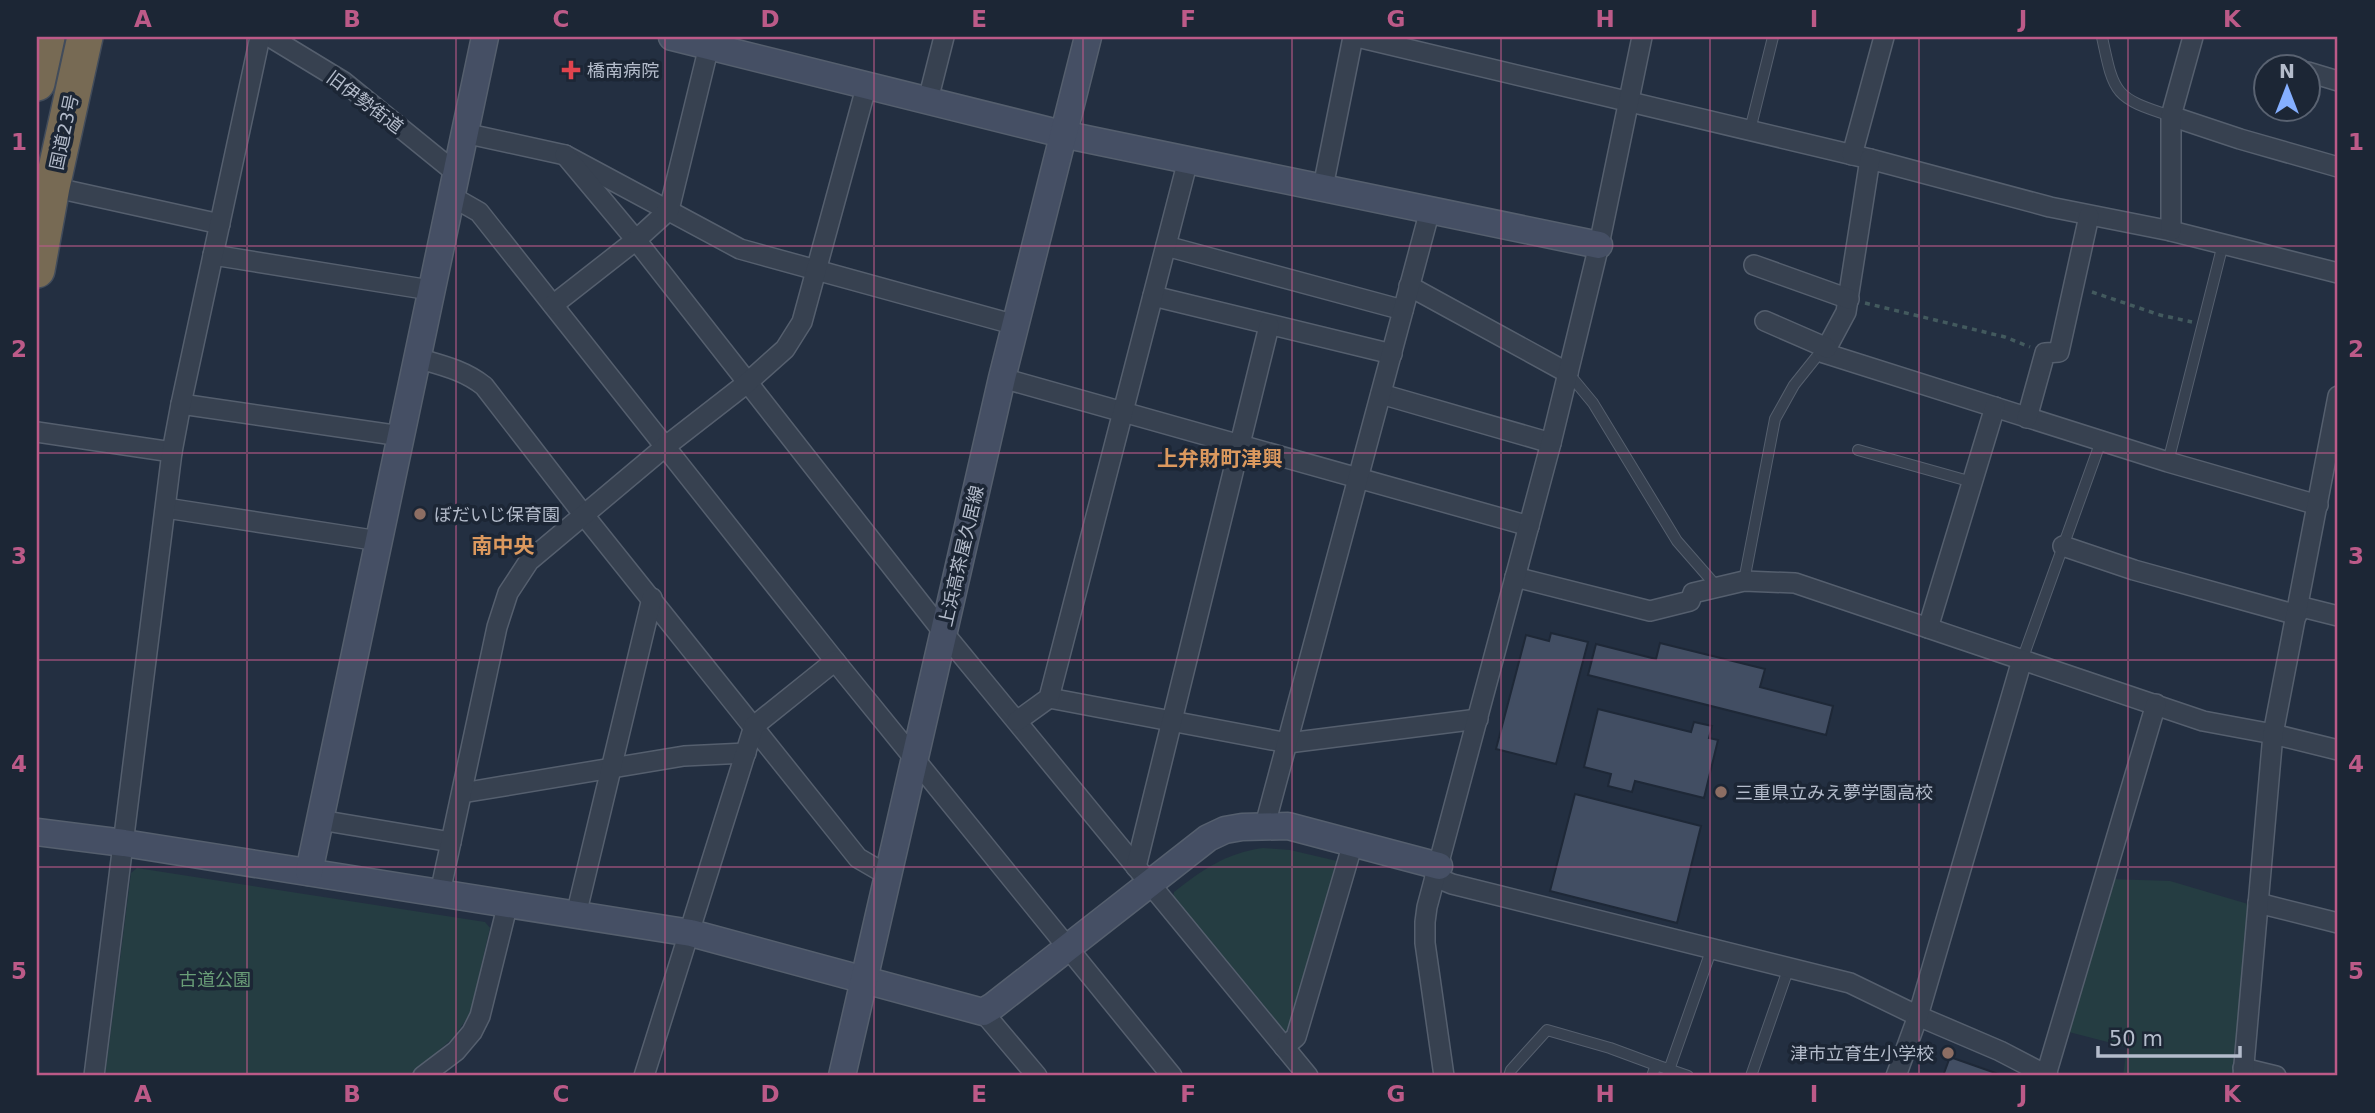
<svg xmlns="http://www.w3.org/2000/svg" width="2375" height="1113" viewBox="0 0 2375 1113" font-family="'DejaVu Sans','Noto Sans JP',sans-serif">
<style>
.green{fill:#253d42}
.building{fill:#424e63;stroke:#1e2837;stroke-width:2}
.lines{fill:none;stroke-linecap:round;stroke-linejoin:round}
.lane-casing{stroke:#555f6e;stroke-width:12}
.street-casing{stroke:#555f6e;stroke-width:22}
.secondary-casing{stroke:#555f6e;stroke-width:29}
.highway-casing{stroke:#424c5b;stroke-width:38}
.path{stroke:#435a5e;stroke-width:3.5;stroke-dasharray:5 5;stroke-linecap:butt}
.lane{stroke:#374150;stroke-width:10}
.street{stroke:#374150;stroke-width:19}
.secondary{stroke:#454f64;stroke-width:26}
.highway{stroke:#776a54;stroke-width:35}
.grid{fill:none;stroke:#bc5a88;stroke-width:2;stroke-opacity:0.55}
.health-dot{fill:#e0444e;stroke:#1c2635;stroke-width:2.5}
.education-dot{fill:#8d6e63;stroke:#1c2635;stroke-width:2.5}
.labels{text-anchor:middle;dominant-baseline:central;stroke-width:7;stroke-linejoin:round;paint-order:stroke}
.poi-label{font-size:18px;fill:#b4bccb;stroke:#1c2635;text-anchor:start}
.street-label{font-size:18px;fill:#b4bccb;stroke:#1c2635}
.park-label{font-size:18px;fill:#699d77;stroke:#1c2635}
.quarter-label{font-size:21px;font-weight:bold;fill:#dc995e;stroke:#1c2635}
.neatline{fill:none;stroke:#bc5a88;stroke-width:2.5}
.grid-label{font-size:23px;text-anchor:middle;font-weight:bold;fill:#bc5a88}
</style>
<rect width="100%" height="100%" fill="#232f41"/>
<g class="green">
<path d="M1263 848 1290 850 1337 861 1341 868 1293 1030 1284 1032 1173 898 1174 892C1202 870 1226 853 1263 848Z"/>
<polygon points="137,868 485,922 490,928 470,1014 454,1037 410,1076 105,1076 131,873"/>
<polygon points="2109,879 2170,881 2248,904 2233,1076 2123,1076 2127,1047 2065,1031"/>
</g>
<g class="building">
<polygon points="1551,633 1588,642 1556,764 1496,749 1526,635 1549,641"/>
<polygon points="1660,643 1765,669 1760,687 1833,706 1826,735 1588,675 1596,644 1656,659"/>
<polygon points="1598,709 1691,732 1694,722 1712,726 1709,738 1718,740 1704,798 1635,781 1632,792 1608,786 1611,774 1584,767"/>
<polygon points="1575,794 1701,826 1677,923 1550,891"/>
<polygon points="1950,1057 2004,1076 1943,1076"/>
</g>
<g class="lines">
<g class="lane-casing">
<g id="lane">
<path d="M2102 37C2114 94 2114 98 2171 116"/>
<polyline points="1750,130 1773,37"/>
<polyline points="1569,374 1593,403 1677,541 1718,588"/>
<polyline points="1858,450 1965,480 1971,486"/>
<polyline points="2168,462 2223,244"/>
<polyline points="1744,581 1775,419 1794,385 1818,355 1824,353"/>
<polyline points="2022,660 2101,441"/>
<polyline points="1669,1070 1712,948"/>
<polyline points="1509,1076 1511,1070 1547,1030 1610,1048 1656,1065"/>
<polyline points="1652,1076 1656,1065 1688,1076"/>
<polyline points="1751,1076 1789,967"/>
</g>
</g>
<g class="street-casing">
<g id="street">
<polyline points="270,37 344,82 456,173"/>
<polyline points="1357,37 1870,159 2050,207 2171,231 2338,273"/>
<polyline points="2308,72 2338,81"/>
<polyline points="928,100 944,37"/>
<polyline points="2171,116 2240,139 2338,167"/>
<polyline points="464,133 565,155 740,249 1016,325"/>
<polyline points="565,155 636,240 943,632 1308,1076"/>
<polyline points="1852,155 1884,37"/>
<polyline points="1870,159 1846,312 1824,353 2168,462 2318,505"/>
<polyline points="52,187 220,224"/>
<polyline points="1323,187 1353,37"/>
<polyline points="451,196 479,212 835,661 1172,1076"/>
<polyline points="2171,231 2171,116 2193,37"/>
<polyline points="1166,246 1403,310"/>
<polyline points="213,255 430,290"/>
<polyline points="1754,265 1849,299"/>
<polyline points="1409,286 1568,373"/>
<polyline points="1153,296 1392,354"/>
<polyline points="553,305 636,240 669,210 709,46"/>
<polyline points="1765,321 1827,348"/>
<path d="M417 358C441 365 464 370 484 386L583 514 858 858 889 876"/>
<polyline points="1002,378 1529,526"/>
<polyline points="1381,394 1551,443"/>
<polyline points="181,404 401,436"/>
<polyline points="2027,418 2045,353 2059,352 2089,216"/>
<polyline points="37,432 172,452"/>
<polyline points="166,508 379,541"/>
<polyline points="2063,546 2134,570 2297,615"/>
<polyline points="1515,577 1650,611 1690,601 1693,593 1744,581 1795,583 2203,721 2273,734 2338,750"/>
<polyline points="2298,606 2338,616"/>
<polyline points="1928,628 1995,407"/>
<polyline points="1049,698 1288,743 1478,719"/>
<polyline points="1017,721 1049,698 1188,160"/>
<polyline points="462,793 684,756 746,753"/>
<polyline points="320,820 451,842"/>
<polyline points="1265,825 1430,210"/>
<polyline points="1136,867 1269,326"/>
<polyline points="1435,877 1452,884 1850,983 1918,1016 2000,1051 2048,1076"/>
<polyline points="440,893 497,627 508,593 529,561 666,446 747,383 785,349 802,322 867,84"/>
<polyline points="2258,903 2338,923"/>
<polyline points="576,915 652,598"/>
<polyline points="983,1012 1037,1076"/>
<polyline points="1284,1047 1296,1037 1353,843"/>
<polyline points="2243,1068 2276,1076"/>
<polyline points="2046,1075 2156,704"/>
<polyline points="94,1076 172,452 181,404 260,37"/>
<polyline points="423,1076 456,1051 472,1032 480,1016 508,903"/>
<polyline points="644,1076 754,726 835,661"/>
<polyline points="1444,1076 1425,943 1425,922 1427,907 1551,443 1599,245 1642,37"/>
<polyline points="1896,1076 1918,1016 2022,660"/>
<polyline points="2243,1076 2273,734 2338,396"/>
</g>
</g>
<g class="secondary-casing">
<g id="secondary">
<polyline points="672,37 1062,134 1599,245"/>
<polyline points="37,832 124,843 691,933 983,1012 993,1006 1208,838 1225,830 1242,827 1288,826 1439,866"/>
<polyline points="309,872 485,37"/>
<polyline points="842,1076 1002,378 1088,37"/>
</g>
</g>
<g class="highway-casing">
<g id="highway">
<polyline points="37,83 47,37"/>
<polyline points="37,270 52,187 85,37"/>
</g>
</g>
<g class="path">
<polyline points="2092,292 2160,315 2192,322"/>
<polyline points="1865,303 2005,337 2030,347"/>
</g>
<use href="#lane" class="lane"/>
<use href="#street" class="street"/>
<use href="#secondary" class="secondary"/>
<use href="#highway" class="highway"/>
</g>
<path class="grid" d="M247 37V1076M456 37V1076M665 37V1076M874 37V1076M1083 37V1076M1292 37V1076M1501 37V1076M1710 37V1076M1919 37V1076M2128 37V1076M37 246H2338M37 453H2338M37 660H2338M37 867H2338"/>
<path class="health-dot" d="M567.5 59.5h7v7h7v7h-7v7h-7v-7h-7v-7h7z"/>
<g class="education-dot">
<circle cx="420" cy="514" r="7"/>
<circle cx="1721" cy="792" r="7"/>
<circle cx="1948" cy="1053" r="7"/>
</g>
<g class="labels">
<g class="poi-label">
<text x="587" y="70">橋南病院</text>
<text x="434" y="514">ぼだいじ保育園</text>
<text x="1735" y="792">三重県立みえ夢学園高校</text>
<text x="1934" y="1053" text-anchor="end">津市立育生小学校</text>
</g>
<g class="street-label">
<text transform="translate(365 102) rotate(37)">旧伊勢街道</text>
<text transform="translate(64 132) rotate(-78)">国道23号</text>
<text transform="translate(961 556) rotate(-77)">上浜高茶屋久居線</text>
</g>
<g class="park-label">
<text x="215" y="979">古道公園</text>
</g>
<g class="quarter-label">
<text x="1220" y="459">上弁財町津興</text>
<text x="503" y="546">南中央</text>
</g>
</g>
<rect width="2375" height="1113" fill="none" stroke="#1c2635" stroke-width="77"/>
<g transform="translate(2287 88)"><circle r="33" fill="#1c2635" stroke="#596271" stroke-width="2"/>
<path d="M0-5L12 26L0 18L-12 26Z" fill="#85afff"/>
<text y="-10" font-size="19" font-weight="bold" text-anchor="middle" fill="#b4bccb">N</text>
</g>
<path d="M2098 1046v10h142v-10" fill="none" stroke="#b4bccb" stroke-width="3.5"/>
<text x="2109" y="1046" font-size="21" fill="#b4bccb" stroke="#1c2635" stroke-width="5" paint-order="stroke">50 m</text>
<rect x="38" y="38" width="2298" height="1036" class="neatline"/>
<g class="grid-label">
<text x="143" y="27">A</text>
<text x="352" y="27">B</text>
<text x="561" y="27">C</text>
<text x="770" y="27">D</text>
<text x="979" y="27">E</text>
<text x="1188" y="27">F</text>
<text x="1396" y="27">G</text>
<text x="1605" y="27">H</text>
<text x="1814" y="27">I</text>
<text x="2023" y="27">J</text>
<text x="2232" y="27">K</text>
<text x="19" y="150">1</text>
<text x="2356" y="150">1</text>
<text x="19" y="357">2</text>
<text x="2356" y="357">2</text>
<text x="19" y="564">3</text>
<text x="2356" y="564">3</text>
<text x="19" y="772">4</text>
<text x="2356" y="772">4</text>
<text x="19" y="979">5</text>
<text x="2356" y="979">5</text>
<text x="143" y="1102">A</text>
<text x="352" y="1102">B</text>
<text x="561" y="1102">C</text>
<text x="770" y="1102">D</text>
<text x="979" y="1102">E</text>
<text x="1188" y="1102">F</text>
<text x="1396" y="1102">G</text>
<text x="1605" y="1102">H</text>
<text x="1814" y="1102">I</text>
<text x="2023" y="1102">J</text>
<text x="2232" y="1102">K</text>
</g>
</svg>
